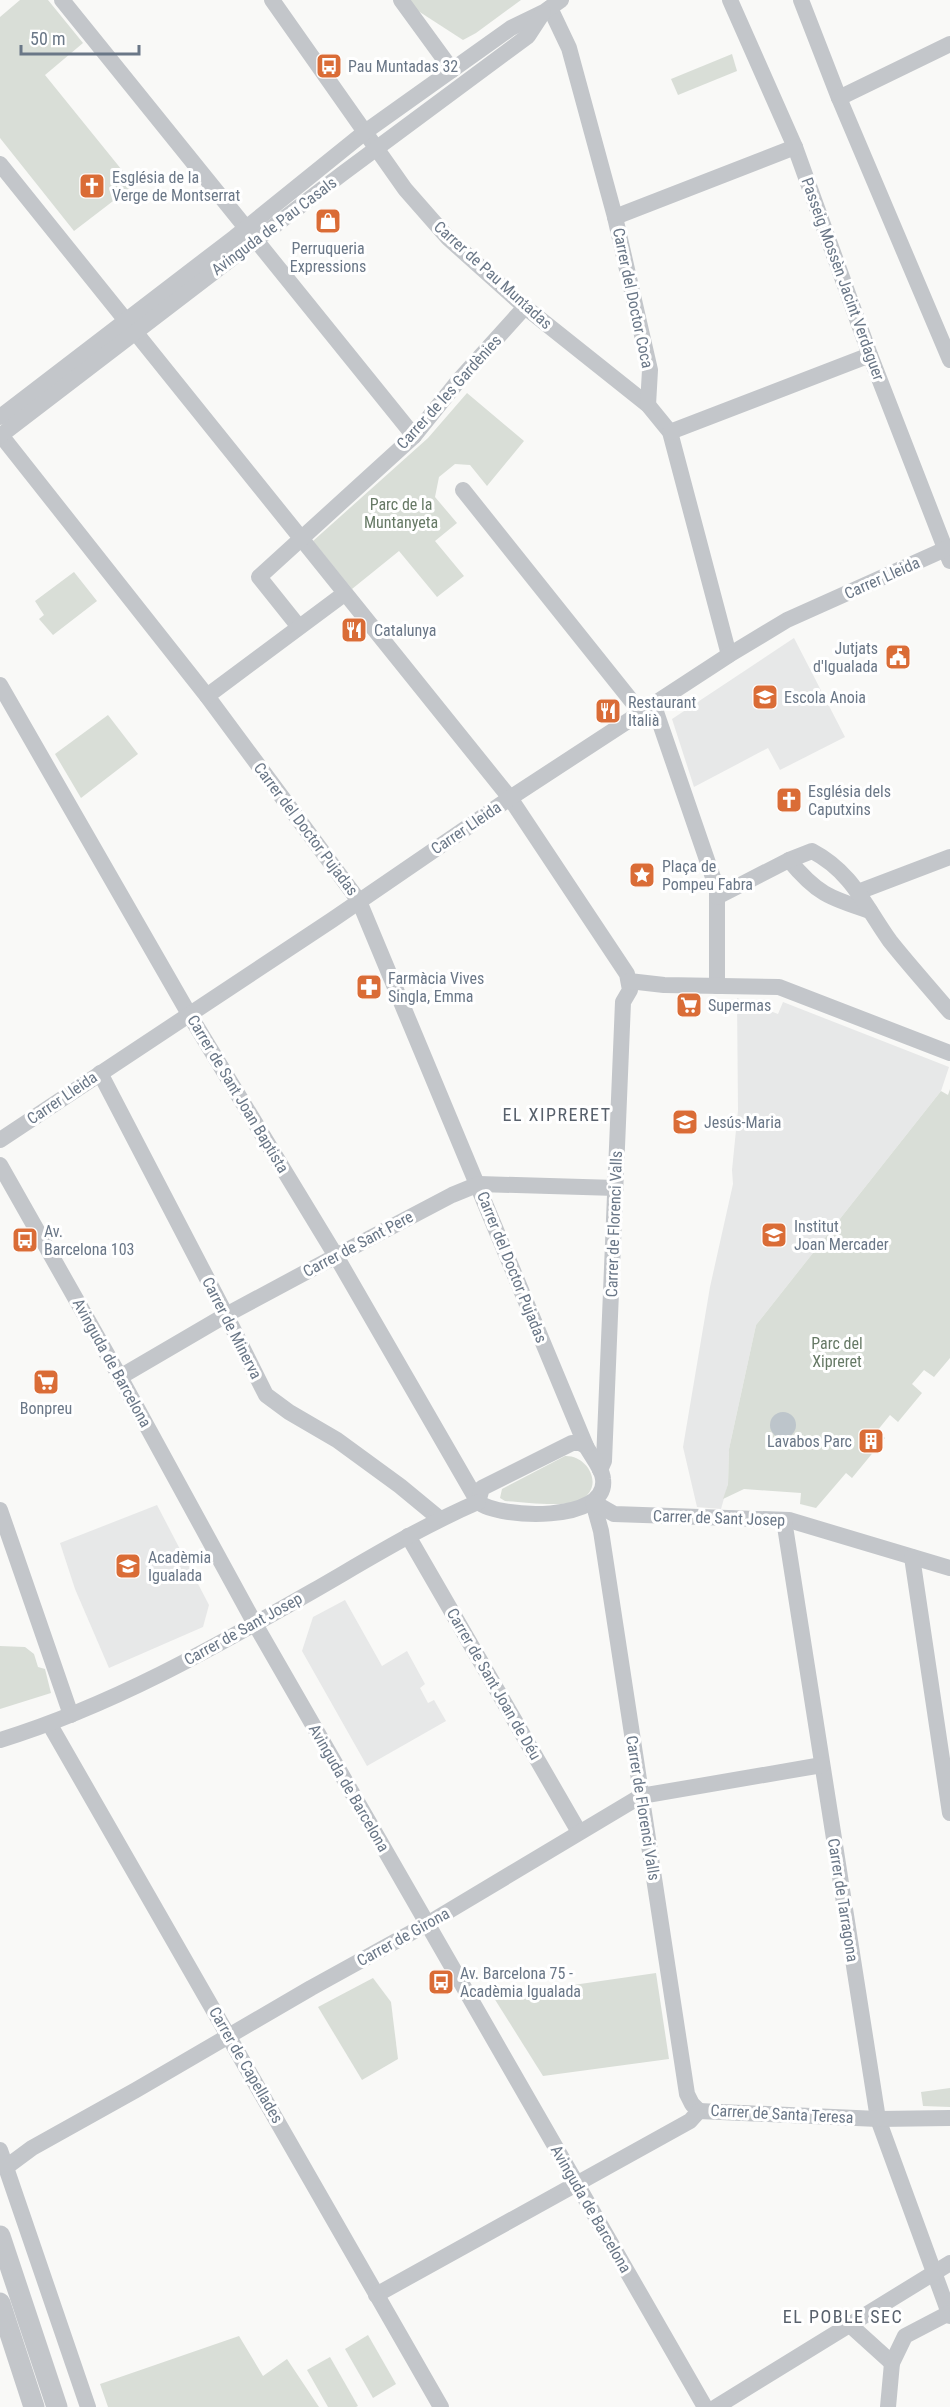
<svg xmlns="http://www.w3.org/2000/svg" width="950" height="2407" viewBox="0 0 950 2407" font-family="'Roboto Condensed',sans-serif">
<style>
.built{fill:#e7e8e8}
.green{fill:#d9ded7}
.water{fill:#bdc5cb}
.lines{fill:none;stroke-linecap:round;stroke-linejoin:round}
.minor{stroke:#c3c6ca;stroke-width:16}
.tertiary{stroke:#c3c6ca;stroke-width:21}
.labels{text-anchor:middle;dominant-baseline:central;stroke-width:6;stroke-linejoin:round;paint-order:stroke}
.poi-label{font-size:16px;fill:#6a7787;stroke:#fff;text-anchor:start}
.street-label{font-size:16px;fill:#6a7787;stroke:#fff}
.park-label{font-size:16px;fill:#667965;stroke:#fff}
.neighbourhood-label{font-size:18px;letter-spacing:1.5px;fill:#58616c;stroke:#fff}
</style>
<rect width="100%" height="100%" fill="#f9f9f7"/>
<g class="built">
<polygon points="794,638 845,737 780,770 768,748 694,787 672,719"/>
<polygon points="737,998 778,1014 783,1002 949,1067 941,1091 756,1325 729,1449 728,1484 721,1509 697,1507 683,1447 710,1287 733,1184 732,1170 738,1110"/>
<polygon points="157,1505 209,1605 203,1627 109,1668 75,1589 60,1543"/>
<polygon points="345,1600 382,1666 407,1651 425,1684 420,1688 428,1703 434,1700 446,1721 367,1766 302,1651 313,1617"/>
</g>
<g class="green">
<polygon points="20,0 48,0 83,43 45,75 134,185 74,231 0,138 0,17"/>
<polygon points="407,0 521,0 476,33 463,40 412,7"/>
<polygon points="732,54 737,71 678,95 671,79"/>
<polygon points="467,393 524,441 487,486 470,465 455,464 439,477 435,497 457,523 435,541 464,576 437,597 399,551 352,589 313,541 428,438"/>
<polygon points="74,572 97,601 53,635 39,619 44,615 35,601"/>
<polygon points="108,715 138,754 81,798 55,754"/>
<polygon points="950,1089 950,1358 934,1377 924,1370 912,1384 922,1393 898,1422 890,1415 877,1431 885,1438 852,1478 846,1473 816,1508 800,1504 801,1493 744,1489 723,1499 728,1484 729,1449 756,1325 941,1091 948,1095"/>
<path d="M565 1456C589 1455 605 1488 580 1500 564 1508 524 1502 505 1501L500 1498 502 1489Z"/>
<polygon points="0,1646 25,1647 34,1654 38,1667 45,1669 51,1693 0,1709"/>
<polygon points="656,1973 669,2059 543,2076 494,1998 511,1994"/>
<polygon points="373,1978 391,2002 398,2059 362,2080 318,2007"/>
<polygon points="950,2088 950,2107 923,2106 921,2092"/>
<polygon points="368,2335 396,2384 373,2398 345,2349"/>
<polygon points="239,2336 263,2376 287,2359 319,2407 108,2407 100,2384"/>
<polygon points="330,2357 358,2406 356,2407 328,2407 307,2370"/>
</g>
<circle class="water" cx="783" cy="1425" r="13"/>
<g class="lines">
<g class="minor">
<polyline points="62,0 414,436"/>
<polyline points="272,0 405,189 448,238 525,307 648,405 670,432 729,655"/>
<polyline points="401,0 452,70"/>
<polyline points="730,0 795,147 870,355 950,561"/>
<polyline points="801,0 839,98 950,360"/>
<polyline points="550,8 569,48 615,217 650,370 648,405"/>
<polyline points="839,98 950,44"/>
<polyline points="0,164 510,798 627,974 630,990 623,1002 604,1461 600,1470"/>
<polyline points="615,217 795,147"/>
<polyline points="0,417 235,237 365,132 511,28 544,12 561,0"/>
<polyline points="670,432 870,355"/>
<path d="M0 434 207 696 359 901 586 1446C591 1456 602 1468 603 1479 609 1523 499 1519 478 1502L336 1256 189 1014 0 685"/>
<polyline points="0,436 342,174 528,36 543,13"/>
<polyline points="463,490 642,714"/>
<polyline points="299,627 259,577 414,436 459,380 525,307"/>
<polyline points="207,696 344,594"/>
<polyline points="654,706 717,889 717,986"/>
<path d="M789 860C816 893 829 898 870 911"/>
<polyline points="858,892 950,857"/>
<path d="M717 897 789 860 812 851C852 872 865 906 890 941 909 965 930 988 950 1012"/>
<polyline points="629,981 664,985 779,987 950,1053"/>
<polyline points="100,1073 226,1315 266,1395 289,1412 337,1440 400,1486 440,1519"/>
<polyline points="0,1140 332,920 510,798 729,655 787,620 950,547"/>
<polyline points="0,1165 120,1377 255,1624 705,2407"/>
<polyline points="120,1377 226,1315 336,1256 452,1195 479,1184 616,1188"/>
<polyline points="478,1502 482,1488 572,1443 580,1443 586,1446"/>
<polyline points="593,1502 601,1531 687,2094 692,2104 699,2111"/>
<polyline points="593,1502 614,1514 789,1520 950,1568"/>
<polyline points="0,1510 71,1715"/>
<polyline points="784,1520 878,2119 950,2316"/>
<polyline points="408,1536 579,1832"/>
<polyline points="912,1557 950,1813"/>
<polyline points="50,1725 441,2407"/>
<path d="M0 1740C111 1706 213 1648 313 1591 367 1560 420 1527 478 1502"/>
<polyline points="699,2111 878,2119 950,2118"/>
<polyline points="0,2150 88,2407"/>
<polyline points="5,2168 32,2148 136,2090 311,1988 427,1924 641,1796 822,1765"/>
<polyline points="376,2295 690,2121 699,2111"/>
<polyline points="850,2325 892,2363"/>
<polyline points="716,2407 950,2263"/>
<polyline points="888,2407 892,2363 905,2336 949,2313"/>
</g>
<g class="tertiary">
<polyline points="0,2236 57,2407"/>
<polyline points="0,2303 34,2407"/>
</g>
</g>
<defs>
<g id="bus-square" transform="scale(1.35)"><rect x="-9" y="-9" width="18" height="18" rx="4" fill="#da6c36" stroke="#fff"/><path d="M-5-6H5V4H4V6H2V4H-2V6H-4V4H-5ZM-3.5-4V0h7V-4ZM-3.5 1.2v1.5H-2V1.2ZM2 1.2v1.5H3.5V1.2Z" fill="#fff"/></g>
<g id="church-square" transform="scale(1.35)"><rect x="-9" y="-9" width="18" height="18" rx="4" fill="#da6c36" stroke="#fff"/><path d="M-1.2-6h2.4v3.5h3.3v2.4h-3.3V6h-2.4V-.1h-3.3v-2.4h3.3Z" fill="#fff"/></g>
<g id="shop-square" transform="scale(1.35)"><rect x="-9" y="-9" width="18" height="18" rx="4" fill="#da6c36" stroke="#fff"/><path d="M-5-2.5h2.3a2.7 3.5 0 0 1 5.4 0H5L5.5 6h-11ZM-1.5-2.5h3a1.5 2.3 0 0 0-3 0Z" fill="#fff"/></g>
<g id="restaurant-square" transform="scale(1.35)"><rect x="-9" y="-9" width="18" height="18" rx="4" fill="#da6c36" stroke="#fff"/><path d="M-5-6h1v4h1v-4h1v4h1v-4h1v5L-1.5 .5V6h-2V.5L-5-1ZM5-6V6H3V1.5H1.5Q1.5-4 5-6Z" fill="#fff"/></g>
<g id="civic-square" transform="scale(1.35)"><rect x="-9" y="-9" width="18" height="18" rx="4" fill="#da6c36" stroke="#fff"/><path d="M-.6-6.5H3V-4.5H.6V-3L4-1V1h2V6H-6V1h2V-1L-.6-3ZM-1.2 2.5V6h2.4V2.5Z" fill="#fff"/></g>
<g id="school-square" transform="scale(1.35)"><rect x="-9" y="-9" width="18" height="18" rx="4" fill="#da6c36" stroke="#fff"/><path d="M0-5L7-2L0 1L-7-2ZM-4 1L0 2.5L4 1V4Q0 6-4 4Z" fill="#fff"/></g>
<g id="sight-square" transform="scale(1.35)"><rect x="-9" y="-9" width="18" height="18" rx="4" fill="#da6c36" stroke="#fff"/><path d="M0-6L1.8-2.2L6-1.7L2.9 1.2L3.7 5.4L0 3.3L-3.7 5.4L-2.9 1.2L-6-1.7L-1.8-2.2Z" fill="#fff"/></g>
<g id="pharmacy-square" transform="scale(1.35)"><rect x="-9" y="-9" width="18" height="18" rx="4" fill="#da6c36" stroke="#fff"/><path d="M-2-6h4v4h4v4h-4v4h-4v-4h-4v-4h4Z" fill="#fff"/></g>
<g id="supermarket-square" transform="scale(1.35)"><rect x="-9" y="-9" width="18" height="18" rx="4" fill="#da6c36" stroke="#fff"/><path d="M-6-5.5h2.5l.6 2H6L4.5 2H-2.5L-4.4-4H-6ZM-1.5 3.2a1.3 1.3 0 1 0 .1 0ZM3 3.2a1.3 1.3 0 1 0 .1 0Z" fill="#fff"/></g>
<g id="building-square" transform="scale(1.35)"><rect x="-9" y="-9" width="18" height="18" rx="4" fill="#da6c36" stroke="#fff"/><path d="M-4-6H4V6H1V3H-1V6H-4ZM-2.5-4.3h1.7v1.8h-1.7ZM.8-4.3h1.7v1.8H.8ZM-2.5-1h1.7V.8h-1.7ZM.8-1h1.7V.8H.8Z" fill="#fff"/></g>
</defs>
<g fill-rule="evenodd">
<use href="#bus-square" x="329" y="66"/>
<use href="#church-square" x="92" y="186"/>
<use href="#shop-square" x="328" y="221"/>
<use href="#restaurant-square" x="354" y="630"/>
<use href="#civic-square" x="898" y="657"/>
<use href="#school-square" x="765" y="697"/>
<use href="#restaurant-square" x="608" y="711"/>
<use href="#church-square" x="789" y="800"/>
<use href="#sight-square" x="642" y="875"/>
<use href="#pharmacy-square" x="369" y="987"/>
<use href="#supermarket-square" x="689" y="1005"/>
<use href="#school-square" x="685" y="1122"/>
<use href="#school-square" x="774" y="1235"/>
<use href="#bus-square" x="25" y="1240"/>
<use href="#supermarket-square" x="46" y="1382"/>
<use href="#building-square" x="871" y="1441"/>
<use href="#school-square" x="128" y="1566"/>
<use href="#bus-square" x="441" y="1982"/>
</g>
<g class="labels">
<g class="poi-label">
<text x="348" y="66">Pau Muntadas 32</text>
<text x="112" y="177">Església de la<tspan x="112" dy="18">Verge de Montserrat</tspan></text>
<text x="328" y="248" text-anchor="middle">Perruqueria<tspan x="328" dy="18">Expressions</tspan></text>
<text x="374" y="630">Catalunya</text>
<text x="878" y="648" text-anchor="end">Jutjats<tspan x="878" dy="18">d'Igualada</tspan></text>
<text x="784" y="697">Escola Anoia</text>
<text x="628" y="702">Restaurant<tspan x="628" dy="18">Italià</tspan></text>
<text x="808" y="791">Església dels<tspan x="808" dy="18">Caputxins</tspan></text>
<text x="662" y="866">Plaça de<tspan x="662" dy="18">Pompeu Fabra</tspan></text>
<text x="388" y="978">Farmàcia Vives<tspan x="388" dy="18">Singla, Emma</tspan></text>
<text x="708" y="1005">Supermas</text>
<text x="704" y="1122">Jesús-Maria</text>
<text x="794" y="1226">Institut<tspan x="794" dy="18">Joan Mercader</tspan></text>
<text x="44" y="1231">Av.<tspan x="44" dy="18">Barcelona 103</tspan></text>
<text x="46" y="1408" text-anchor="middle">Bonpreu</text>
<text x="852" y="1441" text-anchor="end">Lavabos Parc</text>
<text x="148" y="1557">Acadèmia<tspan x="148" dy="18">Igualada</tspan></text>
<text x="460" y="1973">Av. Barcelona 75 -<tspan x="460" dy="18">Acadèmia Igualada</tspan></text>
</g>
<g class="street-label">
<text transform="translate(274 226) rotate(-37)">Avinguda de Pau Casals</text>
<text transform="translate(493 275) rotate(42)">Carrer de Pau Muntadas</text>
<text transform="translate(843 279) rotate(70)">Passeig Mossèn Jacint Verdaguer</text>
<text transform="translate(633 298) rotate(78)">Carrer del Doctor Coca</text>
<text transform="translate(449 392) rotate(-48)">Carrer de les Gardènies</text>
<text transform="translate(882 578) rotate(-24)">Carrer Lleida</text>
<text transform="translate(466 828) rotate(-34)">Carrer Lleida</text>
<text transform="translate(306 829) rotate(53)">Carrer del Doctor Pujadas</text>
<text transform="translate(238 1094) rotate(59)">Carrer de Sant Joan Baptista</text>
<text transform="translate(62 1098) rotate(-34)">Carrer Lleida</text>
<text transform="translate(614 1224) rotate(-88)">Carrer de Florenci Valls</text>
<text transform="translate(358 1244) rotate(-28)">Carrer de Sant Pere</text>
<text transform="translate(512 1267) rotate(68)">Carrer del Doctor Pujadas</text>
<text transform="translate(232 1328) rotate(63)">Carrer de Minerva</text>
<text transform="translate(112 1363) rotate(61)">Avinguda de Barcelona</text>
<text transform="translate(719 1518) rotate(2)">Carrer de Sant Josep</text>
<text transform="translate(243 1629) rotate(-29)">Carrer de Sant Josep</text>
<text transform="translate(494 1684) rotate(60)">Carrer de Sant Joan de Déu</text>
<text transform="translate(349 1788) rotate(60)">Avinguda de Barcelona</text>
<text transform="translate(643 1808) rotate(81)">Carrer de Florenci Valls</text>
<text transform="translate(843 1900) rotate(81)">Carrer de Tarragona</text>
<text transform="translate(403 1937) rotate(-29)">Carrer de Girona</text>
<text transform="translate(246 2065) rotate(60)">Carrer de Capellades</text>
<text transform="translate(782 2114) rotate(3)">Carrer de Santa Teresa</text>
<text transform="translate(591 2209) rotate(60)">Avinguda de Barcelona</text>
</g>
<g class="park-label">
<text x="401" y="504">Parc de la<tspan x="401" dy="18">Muntanyeta</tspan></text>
<text x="837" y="1343">Parc del<tspan x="837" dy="18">Xipreret</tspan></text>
</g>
<g class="neighbourhood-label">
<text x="557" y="1114">EL XIPRERET</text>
<text x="843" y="2316">EL POBLE SEC</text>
</g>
</g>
<path d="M21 45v9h118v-9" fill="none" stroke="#6a7787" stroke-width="3"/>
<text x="30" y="45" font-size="18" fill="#6a7787" stroke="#ffffff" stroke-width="4.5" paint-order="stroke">50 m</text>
</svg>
